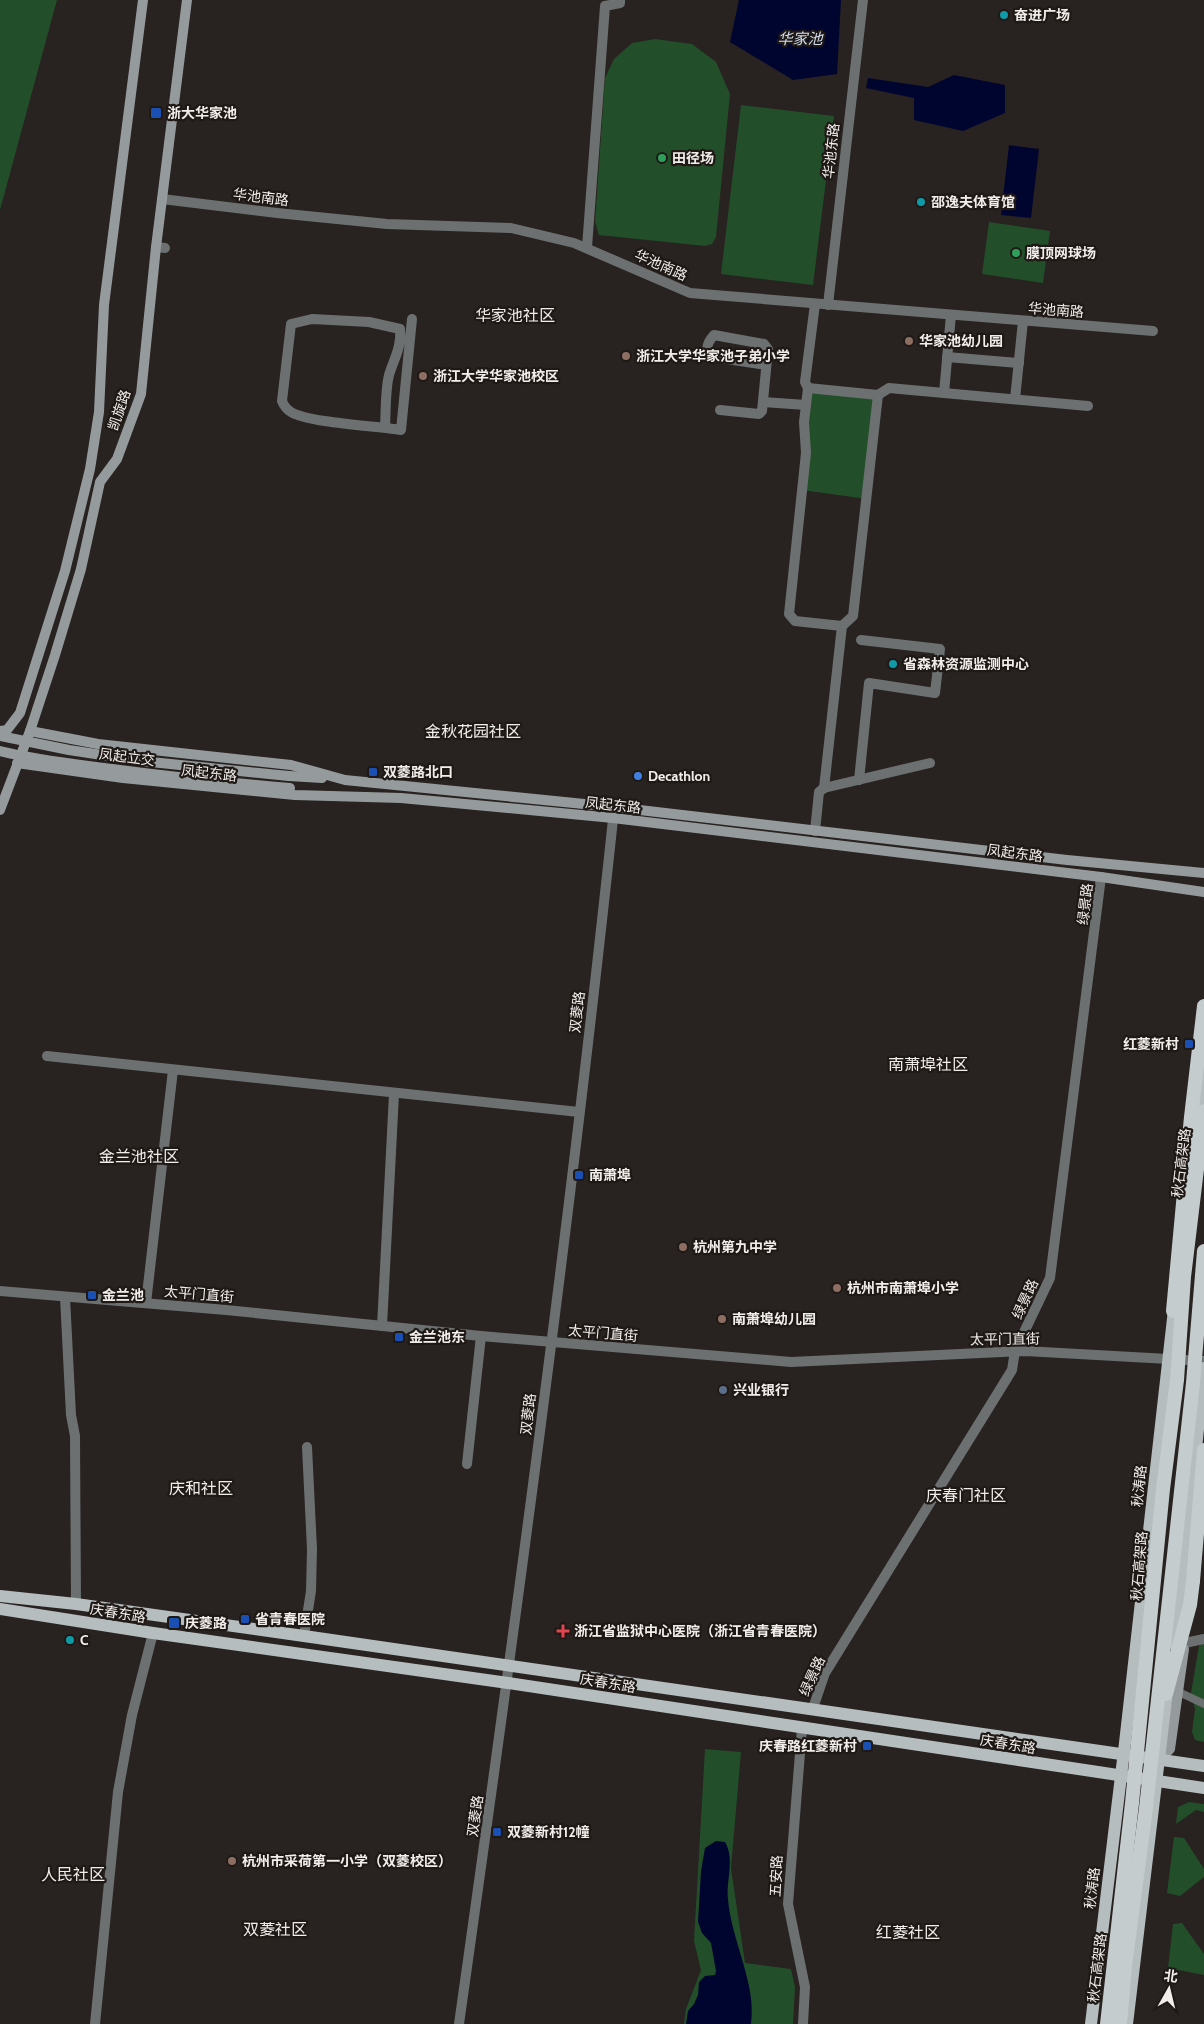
<svg xmlns="http://www.w3.org/2000/svg" width="1204" height="2024" viewBox="0 0 1204 2024" font-family="Cabin,'Noto Sans SC',sans-serif">
<style>
.green{fill:#234e2a}
.water{fill:#000530}
.lines{fill:none;stroke-linecap:round;stroke-linejoin:round}
.pedestrian{stroke:#6c7071;stroke-width:8}
.minor{stroke:#6c7071;stroke-width:10}
.tertiary{stroke:#6c7071;stroke-width:10}
.secondary{stroke:#959b9c;stroke-width:10}
.primary{stroke:#b5bdbe;stroke-width:12}
.trunk{stroke:#c4ccce;stroke-width:14}
.secondary-bridge{stroke:#959b9c;stroke-width:10}
.trunk-bridge{stroke:#c4ccce;stroke-width:14}
.culture-dot{fill:#0f9aa8;stroke:#1f1916;stroke-width:2}
.transit-dot{fill:#1a4fb4;stroke:#1f1916;stroke-width:2}
.leisure-dot{fill:#2e9e5b;stroke:#1f1916;stroke-width:2}
.education-dot{fill:#8d6e63;stroke:#1f1916;stroke-width:2}
.shop-dot{fill:#3f7fe0;stroke:#1f1916;stroke-width:2}
.service-dot{fill:#5c6f8a;stroke:#1f1916;stroke-width:2}
.health-dot{fill:#e0444e;stroke:#1f1916;stroke-width:2}
.labels{text-anchor:middle;dominant-baseline:central;stroke-width:4.5;stroke-linejoin:round;paint-order:stroke}
.poi-label{font-size:14px;font-weight:bold;fill:#f1edeb;stroke:#1f1916;text-anchor:start}
.street-label{font-size:14px;fill:#f1edeb;stroke:#1f1916}
.water-label{font-size:15px;font-style:italic;fill:#d1def0;stroke:#1f1916}
.quarter-label{font-size:16px;fill:#f1edeb;stroke:#1f1916}
</style>
<rect width="100%" height="100%" fill="#282220"/>
<g class="green">
<polygon points="0,0 57,0 0,210"/>
<polygon points="655,39 692,44 716,62 730,94 716,237 712,244 705,246 599,235 595,222 605,78 614,59 632,43"/>
<polygon points="741,105 834,116 813,285 721,274"/>
<polygon points="989,222 1050,231 1043,283 982,274"/>
<polygon points="808,388 878,395 867,499 802,490"/>
<polygon points="1201,1634 1204,1634 1204,1742 1195,1740 1192,1732 1195,1709 1191,1693"/>
<polygon points="705,1749 741,1752 731,1868 745,1963 791,1969 795,1987 793,2024 684,2024 686,2009 701,1970 694,1941"/>
<polygon points="1189,1802 1204,1804 1204,1812 1196,1810 1176,1824 1178,1807"/>
<polygon points="1174,1837 1184,1838 1204,1869 1204,1877 1180,1896 1167,1893"/>
<polygon points="1182,1923 1204,1954 1204,1975 1168,1968 1173,1924"/>
</g>
<g class="water">
<polygon points="739,0 841,0 837,74 793,80 730,42"/>
<polygon points="954,75 1005,85 1005,113 963,131 914,120 914,98 866,88 868,78 928,87"/>
<polygon points="1009,145 1039,149 1031,218 1001,215"/>
<path d="M716 1841 725 1842C735 1859 726 1880 728 1899 731 1940 757 1984 751 2024H686L688 2011 694 2004 698 1995 699 1982 705 1976 715 1975 716 1971 711 1943 702 1933 698 1922 701 1871 705 1848Z"/>
</g>
<g class="lines">
<polyline class="pedestrian" points="1183,1694 1204,1704"/>
<g class="minor">
<polyline points="162,199 277,213 387,224 511,228 574,243 690,293 1153,331"/>
<polyline points="156,247 165,248"/>
<polyline points="587,247 605,6 620,3 620,0"/>
<polyline points="828,305 863,0"/>
<polyline points="947,357 1019,363"/>
<polyline points="808,388 805,382 815,304"/>
<polyline points="944,393 951,315"/>
<polyline points="1015,399 1023,321"/>
<polyline points="763,402 806,405"/>
<path d="M720 410 759 414 762 411 768 349 764 344 714 335C707 343 704 349 714 357L766 365"/>
<path d="M385 427C386 411 385 391 389 375 394 359 402 346 400 329L369 322 312 319 291 324 282 401C284 406 286 409 291 412 309 423 377 426 401 430L412 319"/>
<polyline points="842,626 795,621 789,614 806,453 804,422 808,388 878,395 889,388 1088,406"/>
<polyline points="859,780 869,683 935,693 940,649 861,640"/>
<polyline points="824,788 842,626 853,616 878,395"/>
<polyline points="815,831 819,792 824,788 930,763"/>
<polyline points="47,1056 579,1112"/>
<polyline points="65,1297 71,1415 75,1436 76,1604"/>
<polyline points="146,1303 173,1070"/>
<polyline points="382,1326 394,1094"/>
<polyline points="467,1464 481,1336"/>
<polyline points="304,1636 311,1591 312,1549 307,1447"/>
<polyline points="1185,1643 1204,1639"/>
<polyline points="813,1708 825,1673 1012,1370 1015,1351 1050,1278 1101,877"/>
<polyline points="802,1728 788,1904 805,1987 803,2024"/>
<polyline points="95,2024 118,1792 132,1715 153,1633"/>
</g>
<g class="tertiary">
<polyline points="0,1291 226,1310 481,1336 791,1362 1025,1351 1204,1361"/>
<path d="M459 2024C516 1620 571 1216 614 810"/>
</g>
<g class="secondary">
<polyline points="0,731 7,730 20,713 65,571 90,469 99,412 104,305 143,0"/>
<polyline points="30,731 98,744 291,765 345,780 614,807 1067,860 1204,873"/>
<polyline points="17,763 123,778 295,795 401,798 613,818 1101,877 1204,892"/>
<polyline points="289,776 322,778"/>
<polyline points="0,810 30,731 55,655 81,569 100,482 117,459 141,394 156,247 187,0"/>
<polyline points="1159,1760 1170,1749 1184,1649"/>
</g>
<g class="primary">
<polyline points="1198,1122 1204,1070"/>
<polyline points="0,1596 76,1604 304,1636 1204,1766"/>
<polyline points="0,1609 153,1633 508,1683 1204,1788"/>
<polyline points="1174,1644 1182,1591 1204,1368"/>
<polyline points="1091,2024 1125,1743 1175,1301"/>
<polyline points="1127,2024 1168,1684"/>
</g>
<g class="trunk">
<polyline points="1173,1311 1191,1117 1204,1006"/>
<polyline points="1166,1694 1190,1605 1193,1581"/>
</g>
<g class="secondary-bridge">
<polyline points="0,736 69,750 141,761 289,776"/>
<path d="M0 751C37 760 75 764 112 769 172 777 231 783 290 788"/>
</g>
<g class="trunk-bridge">
<polyline points="1193,1581 1204,1450"/>
<polyline points="1107,2024 1132,1803 1163,1489 1177,1380 1184,1277 1204,1111"/>
<polyline points="1120,2024 1125,1966 1146,1808 1193,1383 1204,1251"/>
</g>
</g>
<g class="culture-dot">
<circle cx="1004" cy="15" r="5"/>
<circle cx="921" cy="202" r="5"/>
<circle cx="893" cy="664" r="5"/>
<circle cx="70" cy="1640" r="5"/>
</g>
<g class="transit-dot">
<rect x="150" y="107" width="12" height="12" rx="2.5"/>
<rect x="368" y="767" width="10" height="10" rx="2.5"/>
<rect x="1184" y="1039" width="10" height="10" rx="2.5"/>
<rect x="574" y="1170" width="10" height="10" rx="2.5"/>
<rect x="87" y="1290" width="10" height="10" rx="2.5"/>
<rect x="394" y="1332" width="10" height="10" rx="2.5"/>
<rect x="240" y="1614" width="10" height="10" rx="2.5"/>
<rect x="168" y="1617" width="12" height="12" rx="2.5"/>
<rect x="862" y="1741" width="10" height="10" rx="2.5"/>
<rect x="492" y="1827" width="10" height="10" rx="2.5"/>
</g>
<g class="leisure-dot">
<circle cx="662" cy="158" r="5"/>
<circle cx="1016" cy="253" r="5"/>
</g>
<g class="education-dot">
<circle cx="909" cy="341" r="5"/>
<circle cx="626" cy="356" r="5"/>
<circle cx="423" cy="376" r="5"/>
<circle cx="683" cy="1247" r="5"/>
<circle cx="837" cy="1288" r="5"/>
<circle cx="722" cy="1319" r="5"/>
<circle cx="232" cy="1861" r="5"/>
</g>
<circle class="shop-dot" cx="638" cy="776" r="5"/>
<circle class="service-dot" cx="723" cy="1390" r="5"/>
<path class="health-dot" d="M560.5 1623.5h5v5h5v5h-5v5h-5v-5h-5v-5h5z"/>
<g class="labels">
<g class="poi-label">
<text x="1014" y="15">奋进广场</text>
<text x="167" y="113">浙大华家池</text>
<text x="672" y="158">田径场</text>
<text x="931" y="202">邵逸夫体育馆</text>
<text x="1026" y="253">膜顶网球场</text>
<text x="919" y="341">华家池幼儿园</text>
<text x="636" y="356">浙江大学华家池子弟小学</text>
<text x="433" y="376">浙江大学华家池校区</text>
<text x="903" y="664">省森林资源监测中心</text>
<text x="383" y="772">双菱路北口</text>
<text x="648" y="776">Decathlon</text>
<text x="1179" y="1044" text-anchor="end">红菱新村</text>
<text x="589" y="1175">南萧埠</text>
<text x="693" y="1247">杭州第九中学</text>
<text x="847" y="1288">杭州市南萧埠小学</text>
<text x="102" y="1295">金兰池</text>
<text x="732" y="1319">南萧埠幼儿园</text>
<text x="409" y="1337">金兰池东</text>
<text x="733" y="1390">兴业银行</text>
<text x="255" y="1619">省青春医院</text>
<text x="185" y="1623">庆菱路</text>
<text x="574" y="1631">浙江省监狱中心医院（浙江省青春医院）</text>
<text x="80" y="1640">C</text>
<text x="857" y="1746" text-anchor="end">庆春路红菱新村</text>
<text x="507" y="1832">双菱新村12幢</text>
<text x="242" y="1861">杭州市采荷第一小学（双菱校区）</text>
</g>
<g class="street-label">
<text transform="translate(831 151) rotate(-84)">华池东路</text>
<text transform="translate(261 197) rotate(7)">华池南路</text>
<text transform="translate(661 265) rotate(24)">华池南路</text>
<text transform="translate(1056 310) rotate(4)">华池南路</text>
<text transform="translate(119 410) rotate(-71)">凯旋路</text>
<text transform="translate(127 757) rotate(7)">凤起立交</text>
<text transform="translate(209 773) rotate(6)">凤起东路</text>
<text transform="translate(613 805) rotate(6)">凤起东路</text>
<text transform="translate(1015 853) rotate(7)">凤起东路</text>
<text transform="translate(1085 904) rotate(-83)">绿景路</text>
<text transform="translate(577 1012) rotate(-83)">双菱路</text>
<text transform="translate(1181 1163) rotate(-83)">秋石高架路</text>
<text transform="translate(199 1294) rotate(5)">太平门直街</text>
<text transform="translate(1025 1299) rotate(-65)">绿景路</text>
<text transform="translate(603 1333) rotate(5)">太平门直街</text>
<text transform="translate(1005 1339) rotate(-1)">太平门直街</text>
<text transform="translate(528 1414) rotate(-83)">双菱路</text>
<text transform="translate(1139 1486) rotate(-84)">秋涛路</text>
<text transform="translate(1139 1566) rotate(-85)">秋石高架路</text>
<text transform="translate(118 1613) rotate(9)">庆春东路</text>
<text transform="translate(812 1676) rotate(-66)">绿景路</text>
<text transform="translate(608 1683) rotate(9)">庆春东路</text>
<text transform="translate(1008 1744) rotate(9)">庆春东路</text>
<text transform="translate(475 1816) rotate(-82)">双菱路</text>
<text transform="translate(776 1876) rotate(-87)">五安路</text>
<text transform="translate(1092 1888) rotate(-83)">秋涛路</text>
<text transform="translate(1097 1968) rotate(-83)">秋石高架路</text>
</g>
<g class="water-label">
<text x="800" y="39">华家池</text>
</g>
<g class="quarter-label">
<text x="515" y="315">华家池社区</text>
<text x="473" y="731">金秋花园社区</text>
<text x="928" y="1064">南萧埠社区</text>
<text x="139" y="1156">金兰池社区</text>
<text x="201" y="1488">庆和社区</text>
<text x="966" y="1495">庆春门社区</text>
<text x="73" y="1874">人民社区</text>
<text x="275" y="1929">双菱社区</text>
<text x="908" y="1932">红菱社区</text>
</g>
</g>
<g transform="translate(1169 1989) rotate(8)" stroke="#1f1916" stroke-width="4" paint-order="stroke">
<path d="M0-4L9 19L0 12L-9 19Z" fill="#f1edeb"/>
<text y="-8" font-size="14" font-weight="bold" text-anchor="middle" fill="#f1edeb">北</text>
</g>
</svg>
